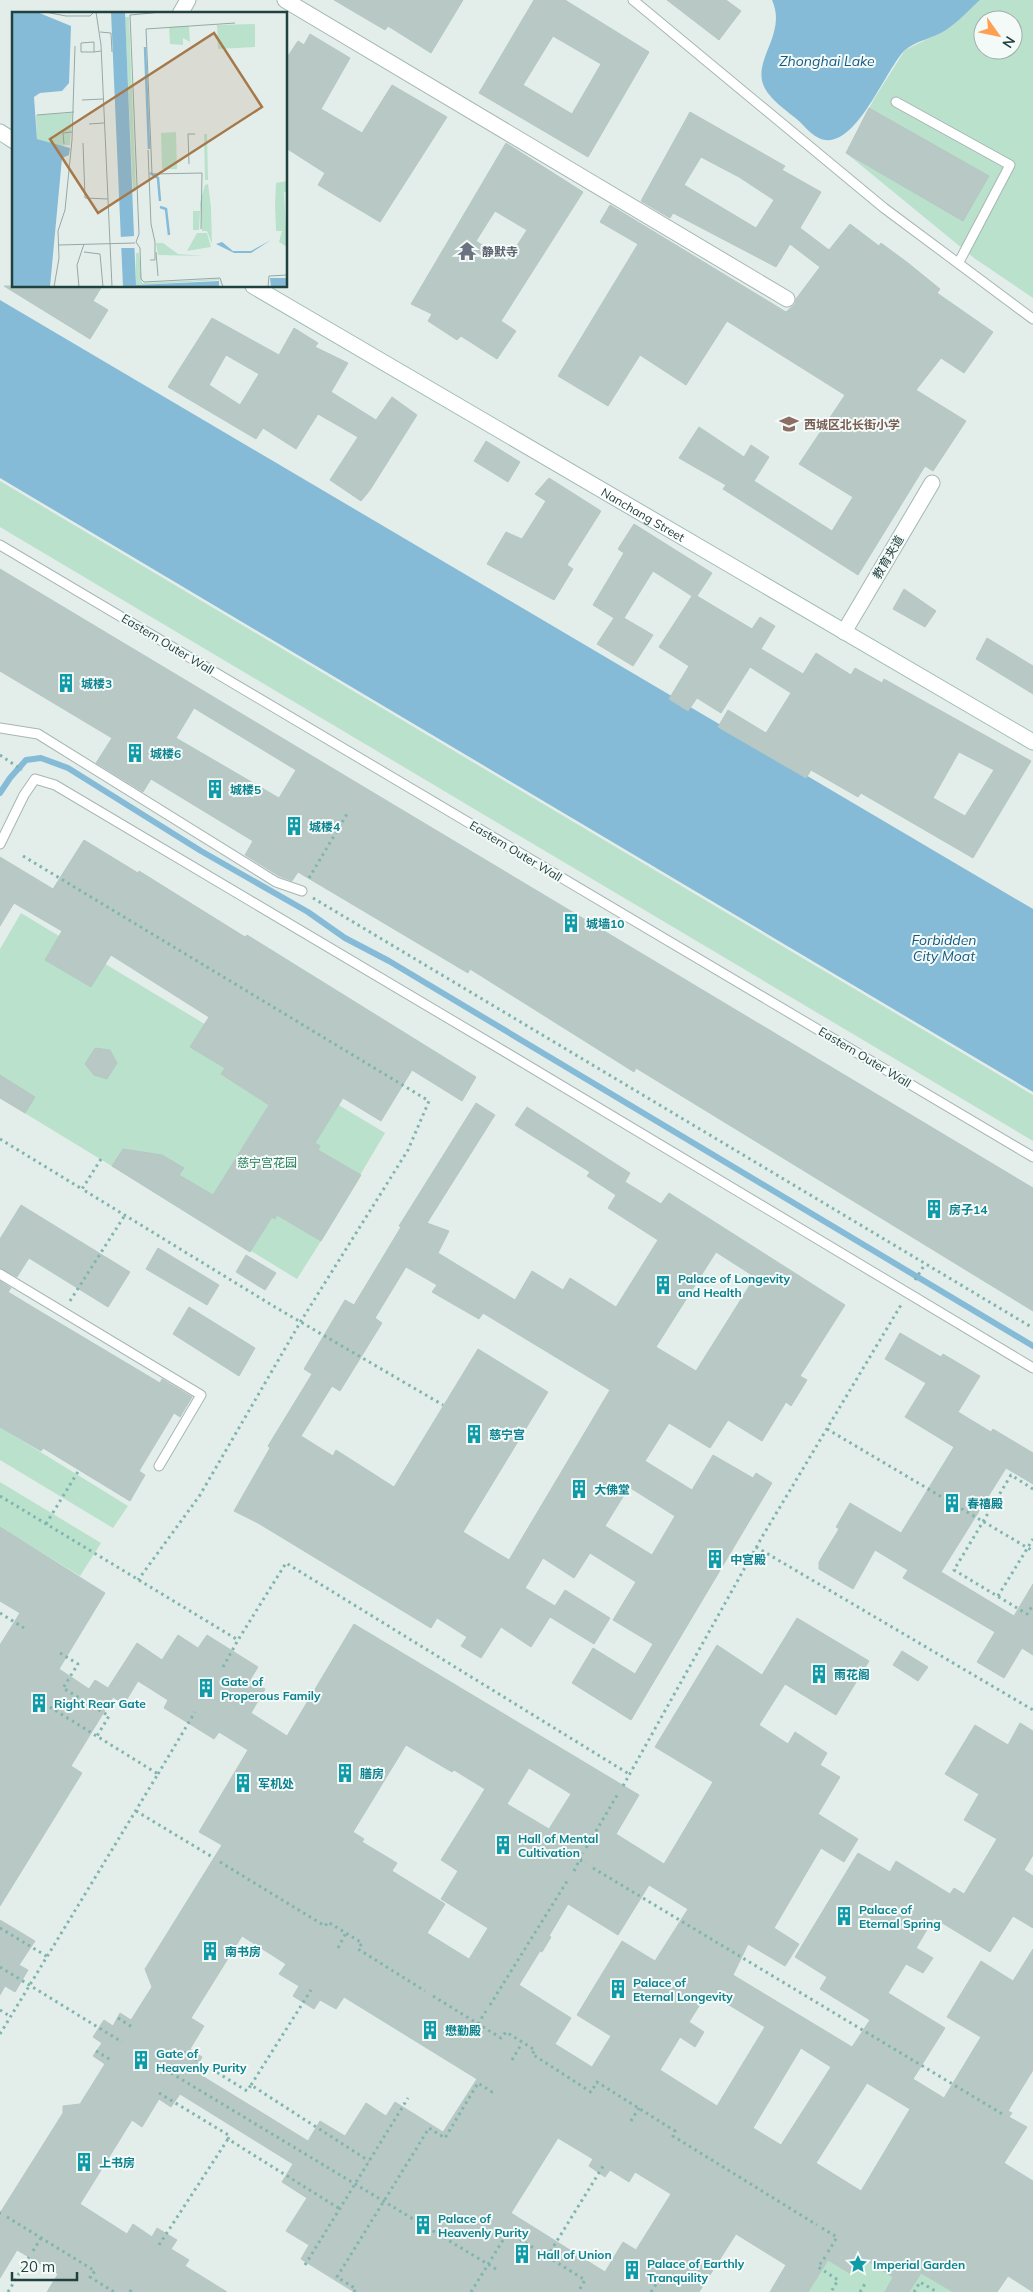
<svg xmlns="http://www.w3.org/2000/svg" width="1033" height="2292" viewBox="0 0 1033 2292" font-family="Mulish,'Noto Sans SC',sans-serif">
<style>
.green{fill:#bae1cc;fill-rule:evenodd}
.water{fill:#86bbd8}
.lines{fill:none;stroke-linecap:round;stroke-linejoin:round}
.stream{stroke:#86bbd8;stroke-width:6}
.building{fill:#b8c9c5;stroke:#b5c8c4;fill-rule:evenodd}
.lane-casing{stroke:#a5b7b4;stroke-width:11}
.street-casing{stroke:#a5b7b4;stroke-width:17}
.secondary-casing{stroke:#a0bbb7;stroke-width:17}
.path{stroke:#80b5af;stroke-width:3;stroke-dasharray:2.5 4;stroke-linecap:butt}
.lane{stroke:#fff;stroke-width:9}
.street{stroke:#fff;stroke-width:15}
.secondary{stroke:#fff;stroke-width:15}
.labels{text-anchor:middle;dominant-baseline:central;stroke-width:4;stroke-linejoin:round;paint-order:stroke}
.worship-label{font-size:12px;font-weight:bold;fill:#5b616d;stroke:#f4faf8;text-anchor:start}
.education-label{font-size:12px;font-weight:bold;fill:#785e54;stroke:#f4faf8;text-anchor:start}
.street-label{font-size:12px;fill:#21413f;stroke:#f4faf8}
.culture-label{font-size:12px;font-weight:bold;fill:#0d838f;stroke:#f4faf8;text-anchor:start}
.park-label{font-size:12px;fill:#277c59;stroke:#f4faf8}
.water-label{font-size:14px;font-style:italic;fill:#155a83;stroke:#f4faf8}
.inset-river{fill:none;stroke:#86bbd8;stroke-width:2.5}
.inset-road{fill:none;stroke:#95a9a6;stroke-width:1}
.view{fill:#a6794a;fill-opacity:0.15;stroke:#a6794a;stroke-width:2.5}
.inset-edge{fill:none;stroke:#21413f;stroke-width:2.5}
</style>
<rect width="100%" height="100%" fill="#e3eeeb"/>
<g class="green">
<path d="M980 0H1033V298L974 258 846 153 874 99 905 50 946 30ZM983 20H1013V50H983Z"/>
<polygon points="0,481 1033,1095 1033,1141 0,527"/>
<polygon points="21,913 385,1133 321,1241 297,1279 0,1098 0,949"/>
<polygon points="0,1427 128,1506 113,1528 0,1460"/>
<polygon points="0,1482 101,1543 80,1576 0,1527"/>
<polygon points="851,2231 953,2292 808,2292 817,2252"/>
</g>
<g class="water">
<path d="M772 0H980C969 10 958 22 946 30 934 38 915 41 905 50 885 69 853 158 817 137 811 134 805 127 800 122 789 112 768 99 763 84 754 58 787 33 772 0Z"/>
<polygon points="0,300 1033,909 1033,1092 0,478"/>
</g>
<g class="lines">
<polyline class="stream" points="0,793 10,778 26,760 41,758 68,768 201,851 308,912 345,938 389,961 1033,1346"/>
</g>
<g class="building">
<polygon points="334,0 463,0 431,53 388,26 385,30"/>
<path d="M534 0H565L649 52 588 157 479 93ZM553 36 601 64 572 114 523 85Z"/>
<polygon points="667,0 726,0 741,11 719,40"/>
<polygon points="310,34 350,58 321,109 362,133 392,85 447,117 380,222 318,185 325,173 286,148 286,59 298,41 304,45"/>
<polygon points="869,108 989,176 963,221 846,153"/>
<path d="M690 112 785 166 782 170 821 192 800 228 829 250 850 224 879 246 881 243 908 263 940 289 937 293 993 332 964 373 941 358 916 390 966 421 933 471 925 466 858 575 723 489 726 485 679 458 699 427 744 457 751 445 769 457 754 481 832 531 853 497 799 464 845 395 727 321 686 385 640 355 608 406 558 376 638 244 600 222 610 205 786 312 795 304 796 299 820 267 790 244 776 267 673 213 670 218 641 201ZM701 157 739 177 774 200 756 228 684 185Z"/>
<path d="M506 143 583 192 501 321 516 331 497 359 461 336 457 340 428 321 432 314 411 304ZM495 211 527 230 507 261 476 241Z"/>
<polygon points="4,286 102,286 93,301 108,310 90,339"/>
<path d="M212 318 279 355 294 328 318 343 315 347 348 363 331 392 376 420 392 397 417 415 370 490 361 501 330 480 358 437 318 414 296 449 263 428 256 439 168 387ZM226 355 259 374 240 405 209 385Z"/>
<polygon points="486,441 520,462 508,482 474,461"/>
<polygon points="549,478 601,511 567,565 573,569 554,600 487,564 506,532 522,539 546,501 535,494"/>
<path d="M634 524 712 573 697 596 752 629 760 617 775 626 761 649 803 674 816 653 851 675 855 668 882 683 884 679 1031 761 973 858 861 793 858 797 811 770 806 778 718 727 728 710 766 733 791 693 750 667 721 713 697 698 688 711 669 699 689 666 659 647 692 596 653 571 624 618 653 635 633 666 597 644 614 618 593 605 624 553 618 549ZM959 752 994 770 965 816 933 798Z"/>
<path d="M0 569 1033 1188V1311L636 1068 634 1072 470 969 468 973 298 872 292 881 279 876 245 855 253 841 151 779 143 792 96 763 112 738 0 671ZM194 708 296 770 279 798 176 738Z"/>
<polygon points="904,589 936,611 925,627 893,609"/>
<polygon points="987,638 1033,666 1033,694 976,659"/>
<polygon points="84,840 138,873 139,871 245,937 247,935 476,1077 462,1101 412,1070 381,1121 343,1098 315,1143 320,1146 318,1150 361,1175 321,1241 277,1215 275,1219 272,1217 250,1252 112,1166 123,1149 162,1155 184,1168 179,1175 213,1195 269,1105 221,1074 225,1068 190,1047 209,1017 111,955 91,987 45,960 62,931 14,903 0,926 0,857 53,889"/>
<polygon points="95,1048 110,1050 117,1063 107,1079 94,1075 85,1064"/>
<polygon points="0,1075 35,1097 25,1113 0,1098"/>
<path d="M476 1103 495 1115 427 1223 449 1231 438 1253 515 1300 532 1271 563 1290 570 1278 616 1307 658 1240 608 1208 616 1195 587 1176 590 1172 515 1125 527 1107 630 1173 625 1182 661 1204 669 1193 845 1305 800 1376 807 1380 791 1406 786 1402 762 1441 728 1420 710 1448 669 1423 645 1461 692 1490 713 1455 753 1478 756 1473 772 1483 631 1720 572 1683 593 1648 635 1674 653 1644 613 1620 636 1582 590 1553 574 1578 543 1558 525 1588 555 1606 565 1590 610 1618 594 1644 550 1617 531 1647 501 1627 481 1658 461 1646 467 1637 437 1618 431 1628 258 1523 234 1511 270 1448 268 1446 312 1374 304 1369 345 1300 354 1305 401 1227 399 1226ZM716 1252 755 1277 696 1371 656 1347ZM406 1267 437 1285 432 1292 479 1319 483 1313 610 1390 509 1560 463 1532 548 1392 478 1349 394 1487 336 1450 333 1456 301 1436 332 1386 340 1391 382 1323 375 1318ZM629 1487 675 1516 652 1555 605 1526Z"/>
<polygon points="21,1205 130,1272 108,1307 29,1258 17,1277 0,1268 0,1239"/>
<polygon points="158,1248 219,1285 207,1305 146,1269"/>
<polygon points="246,1255 276,1273 265,1290 236,1272"/>
<polygon points="0,1281 11,1288 8,1292 36,1309 160,1383 162,1379 192,1397 180,1417 174,1413 139,1471 145,1475 130,1501 43,1448 41,1451 0,1427"/>
<polygon points="189,1307 255,1348 239,1376 173,1334"/>
<polygon points="900,1333 941,1357 943,1354 980,1376 958,1412 991,1432 993,1429 1033,1453 1033,1484 1006,1468 941,1572 1014,1616 1033,1584 1033,1655 1022,1648 1004,1678 977,1662 995,1632 903,1578 908,1570 875,1550 853,1589 819,1569 819,1562 839,1529 836,1527 850,1503 901,1533 954,1447 905,1417 926,1383 885,1359"/>
<path d="M0 1527 105 1593 59 1669 89 1689 95 1680 108 1688 137 1643 162 1660 178 1635 198 1648 207 1635 258 1667 250 1680 265 1689 251 1713 287 1736 354 1624 639 1795 616 1834 664 1864 713 1782 655 1747 717 1645 762 1675 797 1618 869 1661 836 1715 785 1684 759 1725 788 1744 795 1732 827 1753 820 1765 840 1777 818 1814 858 1839 844 1862 821 1848 774 1928 799 1944 785 1966 748 1944 733 1975 852 2047 870 2020 820 1989 827 1977 795 1957 858 1853 890 1872 896 1861 950 1894 954 1888 964 1894 997 1839 964 1820 979 1794 945 1774 975 1725 1008 1745 1020 1723 1033 1731V1855L1024 1870 1033 1876V1928L1013 1916 990 1952 934 1918 916 1948 933 1958 923 1973 906 1964 888 1993 945 2028 913 2079 944 2098 981 2037 947 2017 981 1961 1013 1981 1033 1949V2070L1008 2111 1012 2113 1009 2117 1027 2127 1004 2163 1033 2181V2292L1008 2276 997 2292H953L921 2273 909 2292H885L893 2277 861 2257 851 2274 828 2260 808 2292H770L786 2265 736 2234 699 2292H354L301 2259 309 2245 286 2231 307 2198 282 2182 293 2164 180 2094 171 2107 159 2099 142 2127 132 2120 80 2204 127 2234 133 2224 152 2237 157 2228 177 2240 171 2249 189 2260 185 2266 227 2292H47L58 2274 17 2250 0 2278V2213L63 2113V2106L80 2104 105 2064 93 2056 102 2043 93 2037 104 2020 113 2026 120 2013 131 2020 152 1987 145 1969 222 1845 199 1832 248 1750 219 1732 214 1739 164 1708 168 1700 138 1681 124 1704 113 1697 71 1766 82 1773 0 1906V1645L20 1613 0 1601ZM406 1745 452 1772 454 1770 485 1789 441 1860 458 1871 441 1899 488 1928 469 1959 427 1933 445 1904 392 1871 397 1863 362 1842 364 1839 353 1832ZM529 1768 571 1794 549 1829 507 1804ZM649 1885 688 1909 655 1961 622 1941 577 2015 611 2036 592 2067 555 2044 571 2018 519 1985 540 1951 542 1952 551 1937 549 1936 568 1904 618 1935ZM242 1936 286 1964 279 1974 299 1986 293 1996 314 2009 320 2000 336 2009 344 1997 477 2079 443 2132 395 2102 386 2116 366 2103 345 2136 320 2121 308 2141 194 2071 202 2057 190 2049 204 2026 191 2018ZM708 1992 765 2027 717 2106 660 2070 680 2037 695 2047 704 2032 689 2022ZM801 2048 831 2067 781 2145 753 2128ZM867 2083 910 2109 861 2191 816 2163ZM558 2138 593 2159 589 2166 605 2177 610 2170 629 2182 635 2172 671 2194 636 2250 623 2242 605 2272 511 2213Z"/>
<polygon points="902,1651 928,1667 918,1681 893,1665"/>
<polygon points="0,1920 35,1941 19,1965 28,1970 15,1992 5,1986 0,1995"/>
</g>
<g class="lines">
<g class="lane-casing">
<g id="lane">
<polyline points="633,0 884,208 1033,319"/>
<polyline points="896,102 1010,165 959,262"/>
<polyline points="0,545 1033,1157"/>
<polyline points="0,728 38,734 276,882 302,891"/>
<polyline points="0,844 24,795 35,779 55,785 507,1053 1033,1368"/>
<polyline points="0,1274 201,1395 159,1466"/>
</g>
</g>
<g class="street-casing">
<g id="street">
<polyline points="285,0 787,299"/>
<polyline points="180,14 188,0"/>
<polyline points="844,632 932,483"/>
</g>
</g>
<g class="secondary-casing">
<g id="secondary">
<polyline points="0,132 14,141"/>
<path id="s1" d="M253 286 1033 742"/>
</g>
</g>
<g class="path">
<polyline points="0,755 22,770"/>
<polyline points="23,856 429,1101 408,1150 301,1321 200,1495 138,1580"/>
<polyline points="309,878 347,814"/>
<polyline points="313,898 1033,1328"/>
<polyline points="0,1139 82,1189"/>
<polyline points="101,1159 82,1189 275,1307 443,1405"/>
<polyline points="915,1280 925,1264"/>
<polyline points="70,1301 125,1215"/>
<polyline points="827,1429 1033,1551"/>
<polyline points="1033,1489 1011,1475 954,1570 1027,1614 1033,1605"/>
<polyline points="0,1496 238,1640"/>
<polyline points="46,1524 79,1470"/>
<polyline points="756,1547 1033,1710"/>
<polyline points="998,1596 1033,1539"/>
<polyline points="0,1613 24,1628"/>
<polyline points="60,1653 78,1664 63,1688 109,1716 97,1736"/>
<polyline points="223,1667 238,1640 286,1563 629,1774"/>
<polyline points="158,1774 195,1712"/>
<polyline points="623,1786 762,1537 901,1305"/>
<polyline points="136,1811 214,1858"/>
<polyline points="586,1848 619,1792"/>
<polyline points="580,1860 586,1863"/>
<polyline points="220,1862 325,1926 328,1922 362,1943 358,1949 425,1991"/>
<polyline points="593,1868 1004,2115"/>
<polyline points="574,1871 583,1853"/>
<polyline points="0,1928 48,1957"/>
<polyline points="338,1948 346,1933"/>
<polyline points="0,1967 122,2042"/>
<polyline points="433,1996 501,2038 506,2032 535,2050 532,2054 591,2092 597,2082 675,2131 673,2136 817,2225"/>
<polyline points="490,2005 569,1878"/>
<polyline points="0,2010 11,2017"/>
<polyline points="118,2018 132,2027"/>
<polyline points="478,2024 486,2011"/>
<polyline points="0,2034 158,1774 40,1701"/>
<polyline points="96,2051 111,2060"/>
<polyline points="184,2052 247,2091 251,2085 369,2161"/>
<polyline points="512,2060 522,2043"/>
<polyline points="171,2073 496,2269"/>
<polyline points="251,2085 311,1990"/>
<polyline points="159,2093 230,2136 228,2139 340,2209"/>
<polyline points="631,2121 639,2108"/>
<polyline points="0,2213 1,2213"/>
<polyline points="7,2217 95,2271 90,2277 114,2292"/>
<polyline points="822,2228 837,2237 828,2252"/>
<polyline points="159,2245 228,2139"/>
<polyline points="33,2251 41,2238"/>
<polyline points="547,2257 605,2163"/>
<polyline points="825,2257 818,2267 838,2280 831,2292"/>
<polyline points="305,2265 408,2098"/>
<polyline points="8,2292 29,2257"/>
<polyline points="130,2292 133,2287"/>
<polyline points="354,2292 356,2289 337,2277 429,2128 445,2138 478,2083 492,2092 494,2089"/>
<polyline points="471,2292 508,2232 585,2280 578,2292"/>
<polyline points="651,2292 661,2277"/>
<polyline points="860,2292 866,2282"/>
<polyline points="914,2292 920,2282 937,2292"/>
</g>
<use href="#lane" class="lane"/>
<use href="#street" class="street"/>
<use href="#secondary" class="secondary"/>
</g>
<defs>
<g id="temple-bare" transform="scale(1.5)"><path d="M0-6L5-2H3V0L6.5 2.5H4V6H1.5V3h-3V6H-4V2.5H-6.5L-3 0V-2H-5Z" fill="#6b7280" stroke="#f4faf8" stroke-width="2.5" paint-order="stroke"/></g>
<g id="school-bare" transform="scale(1.5)"><path d="M0-5L7-2L0 1L-7-2ZM-4 1L0 2.5L4 1V4Q0 6-4 4Z" fill="#8d6e63" stroke="#f4faf8" stroke-width="2.5" paint-order="stroke"/></g>
<g id="building-bare" transform="scale(1.5)"><path d="M-4-6H4V6H1V3H-1V6H-4ZM-2.5-4.3h1.7v1.8h-1.7ZM.8-4.3h1.7v1.8H.8ZM-2.5-1h1.7V.8h-1.7ZM.8-1h1.7V.8H.8Z" fill="#0f9aa8" stroke="#f4faf8" stroke-width="2.5" paint-order="stroke"/></g>
<g id="sight-bare" transform="scale(1.5)"><path d="M0-6L1.8-2.2L6-1.7L2.9 1.2L3.7 5.4L0 3.3L-3.7 5.4L-2.9 1.2L-6-1.7L-1.8-2.2Z" fill="#0f9aa8" stroke="#f4faf8" stroke-width="2.5" paint-order="stroke"/></g>
</defs>
<g fill-rule="evenodd">
<use href="#temple-bare" x="467" y="251"/>
<use href="#school-bare" x="789" y="424"/>
<use href="#building-bare" x="66" y="683"/>
<use href="#building-bare" x="135" y="753"/>
<use href="#building-bare" x="215" y="789"/>
<use href="#building-bare" x="294" y="826"/>
<use href="#building-bare" x="571" y="923"/>
<use href="#building-bare" x="934" y="1209"/>
<use href="#building-bare" x="663" y="1285"/>
<use href="#building-bare" x="474" y="1434"/>
<use href="#building-bare" x="579" y="1489"/>
<use href="#building-bare" x="952" y="1503"/>
<use href="#building-bare" x="715" y="1559"/>
<use href="#building-bare" x="819" y="1674"/>
<use href="#building-bare" x="206" y="1688"/>
<use href="#building-bare" x="39" y="1703"/>
<use href="#building-bare" x="345" y="1773"/>
<use href="#building-bare" x="243" y="1783"/>
<use href="#building-bare" x="503" y="1845"/>
<use href="#building-bare" x="844" y="1916"/>
<use href="#building-bare" x="210" y="1951"/>
<use href="#building-bare" x="618" y="1989"/>
<use href="#building-bare" x="430" y="2030"/>
<use href="#building-bare" x="141" y="2060"/>
<use href="#building-bare" x="84" y="2162"/>
<use href="#building-bare" x="423" y="2225"/>
<use href="#building-bare" x="522" y="2254"/>
<use href="#sight-bare" x="858" y="2264"/>
<use href="#building-bare" x="632" y="2270"/>
</g>
<g class="labels">
<g class="worship-label">
<text x="482" y="251">静默寺</text>
</g>
<g class="education-label">
<text x="804" y="424">西城区北长街小学</text>
</g>
<g class="street-label">
<text stroke="none"><textPath href="#s1" startOffset="452">Nanchang Street</textPath></text>
<text transform="translate(888 557) rotate(-59)">教育夹道</text>
<text transform="translate(168 644) rotate(31)">Eastern Outer Wall</text>
<text transform="translate(516 851) rotate(31)">Eastern Outer Wall</text>
<text transform="translate(865 1057) rotate(31)">Eastern Outer Wall</text>
</g>
<g class="culture-label">
<text x="81" y="683">城楼3</text>
<text x="150" y="753">城楼6</text>
<text x="230" y="789">城楼5</text>
<text x="309" y="826">城楼4</text>
<text x="586" y="923">城墙10</text>
<text x="949" y="1209">房子14</text>
<text x="678" y="1278">Palace of Longevity<tspan x="678" dy="14">and Health</tspan></text>
<text x="489" y="1434">慈宁宫</text>
<text x="594" y="1489">大佛堂</text>
<text x="967" y="1503">春禧殿</text>
<text x="730" y="1559">中宫殿</text>
<text x="834" y="1674">雨花阁</text>
<text x="221" y="1681">Gate of<tspan x="221" dy="14">Properous Family</tspan></text>
<text x="54" y="1703">Right Rear Gate</text>
<text x="360" y="1773">膳房</text>
<text x="258" y="1783">军机处</text>
<text x="518" y="1838">Hall of Mental<tspan x="518" dy="14">Cultivation</tspan></text>
<text x="859" y="1909">Palace of<tspan x="859" dy="14">Eternal Spring</tspan></text>
<text x="225" y="1951">南书房</text>
<text x="633" y="1982">Palace of<tspan x="633" dy="14">Eternal Longevity</tspan></text>
<text x="445" y="2030">懋勤殿</text>
<text x="156" y="2053">Gate of<tspan x="156" dy="14">Heavenly Purity</tspan></text>
<text x="99" y="2162">上书房</text>
<text x="438" y="2218">Palace of<tspan x="438" dy="14">Heavenly Purity</tspan></text>
<text x="537" y="2254">Hall of Union</text>
<text x="647" y="2263">Palace of Earthly<tspan x="647" dy="14">Tranquility</tspan></text>
<text x="873" y="2264">Imperial Garden</text>
</g>
<g class="park-label">
<text x="267" y="1162">慈宁宫花园</text>
</g>
<g class="water-label">
<text x="827" y="61">Zhonghai Lake</text>
<text x="944" y="940">Forbidden<tspan x="944" dy="16">City Moat</tspan></text>
</g>
</g>
<g transform="translate(12 12)">
<rect width="275" height="275" fill="#e3eeeb"/>
<path d="M113 5H117L124 179 121 180ZM243 12V35L206 37 205 13ZM177 14 178 30 171 26V33L158 32 157 15ZM60 101 58 133 48 134 25 127 24 103ZM164 120 165 157H150L149 121ZM192 122H195L196 168H193ZM275 169V180H272L275 235 267 230 270 219H264L263 193 264 171ZM196 172 199 195 200 232 195 219H190L188 191 193 173ZM181 199H188L187 218H181ZM185 221H195L199 235 175 239ZM144 231H151L166 242 192 244 146 243ZM124 241H127L130 271 207 267 210 275 207 268 124 273Z" fill="#bae1cc"/>
<path d="M0 0H25L59 14 57 71 50 79 28 81 22 85 25 127 58 136 57 143 50 146 38 275H0ZM99 0H113L124 273 207 269V275H111ZM259 228 239 241H222L204 232 210 230 221 239H239ZM258 266H275V275H259Z" fill="#86bbd8"/>
<path d="M123 224 124 236H109L108 225Z" fill="#e3eeeb"/>
<path class="inset-river" d="M133 35 137 137M138 161 146 166 148 189M148 195 154 197 157 223"/>
<path class="inset-road" d="M33 0 54 4H78L82 0M43 0H78M84 0 89 33 100 275M150 0 118 3 127 222 124 230 128 236 129 267 132 270 208 266 211 275M88 20 99 21 100 40M82 40V30L69 31V40H82L89 39M70 88 91 87M25 103 62 100M77 112 92 111M71 131 73 186 96 187M52 132 51 121 60 120M136 138 139 212 143 230V248H138M177 152 176 122H183M189 217 190 161 140 162 134 17 223 11M47 233 123 231M72 240 88 242 91 275M144 240 146 264M42 275 47 246 46 219 53 198 60 128 63 34M67 275 65 253 72 232M256 275 257 264 275 263"/>
<path class="view" d="M202 21 250 95 86 201 38 127Z"/>
<rect width="275" height="275" class="inset-edge"/>
</g>
<g transform="translate(998 35) rotate(123)"><circle r="24" fill="#f4faf8" stroke="#a0b0ae"/>
<path d="M0-4L9 19L0 12L-9 19Z" fill="#fe9f51"/>
<text y="-8" font-size="14" font-weight="bold" text-anchor="middle" fill="#21413f">N</text>
</g>
<path d="M12 2272v8h65v-8" fill="none" stroke="#21413f" stroke-width="2.5"/>
<text x="20" y="2272" font-size="15" fill="#21413f" stroke="#f4faf8" stroke-width="4" paint-order="stroke">20 m</text>
</svg>
